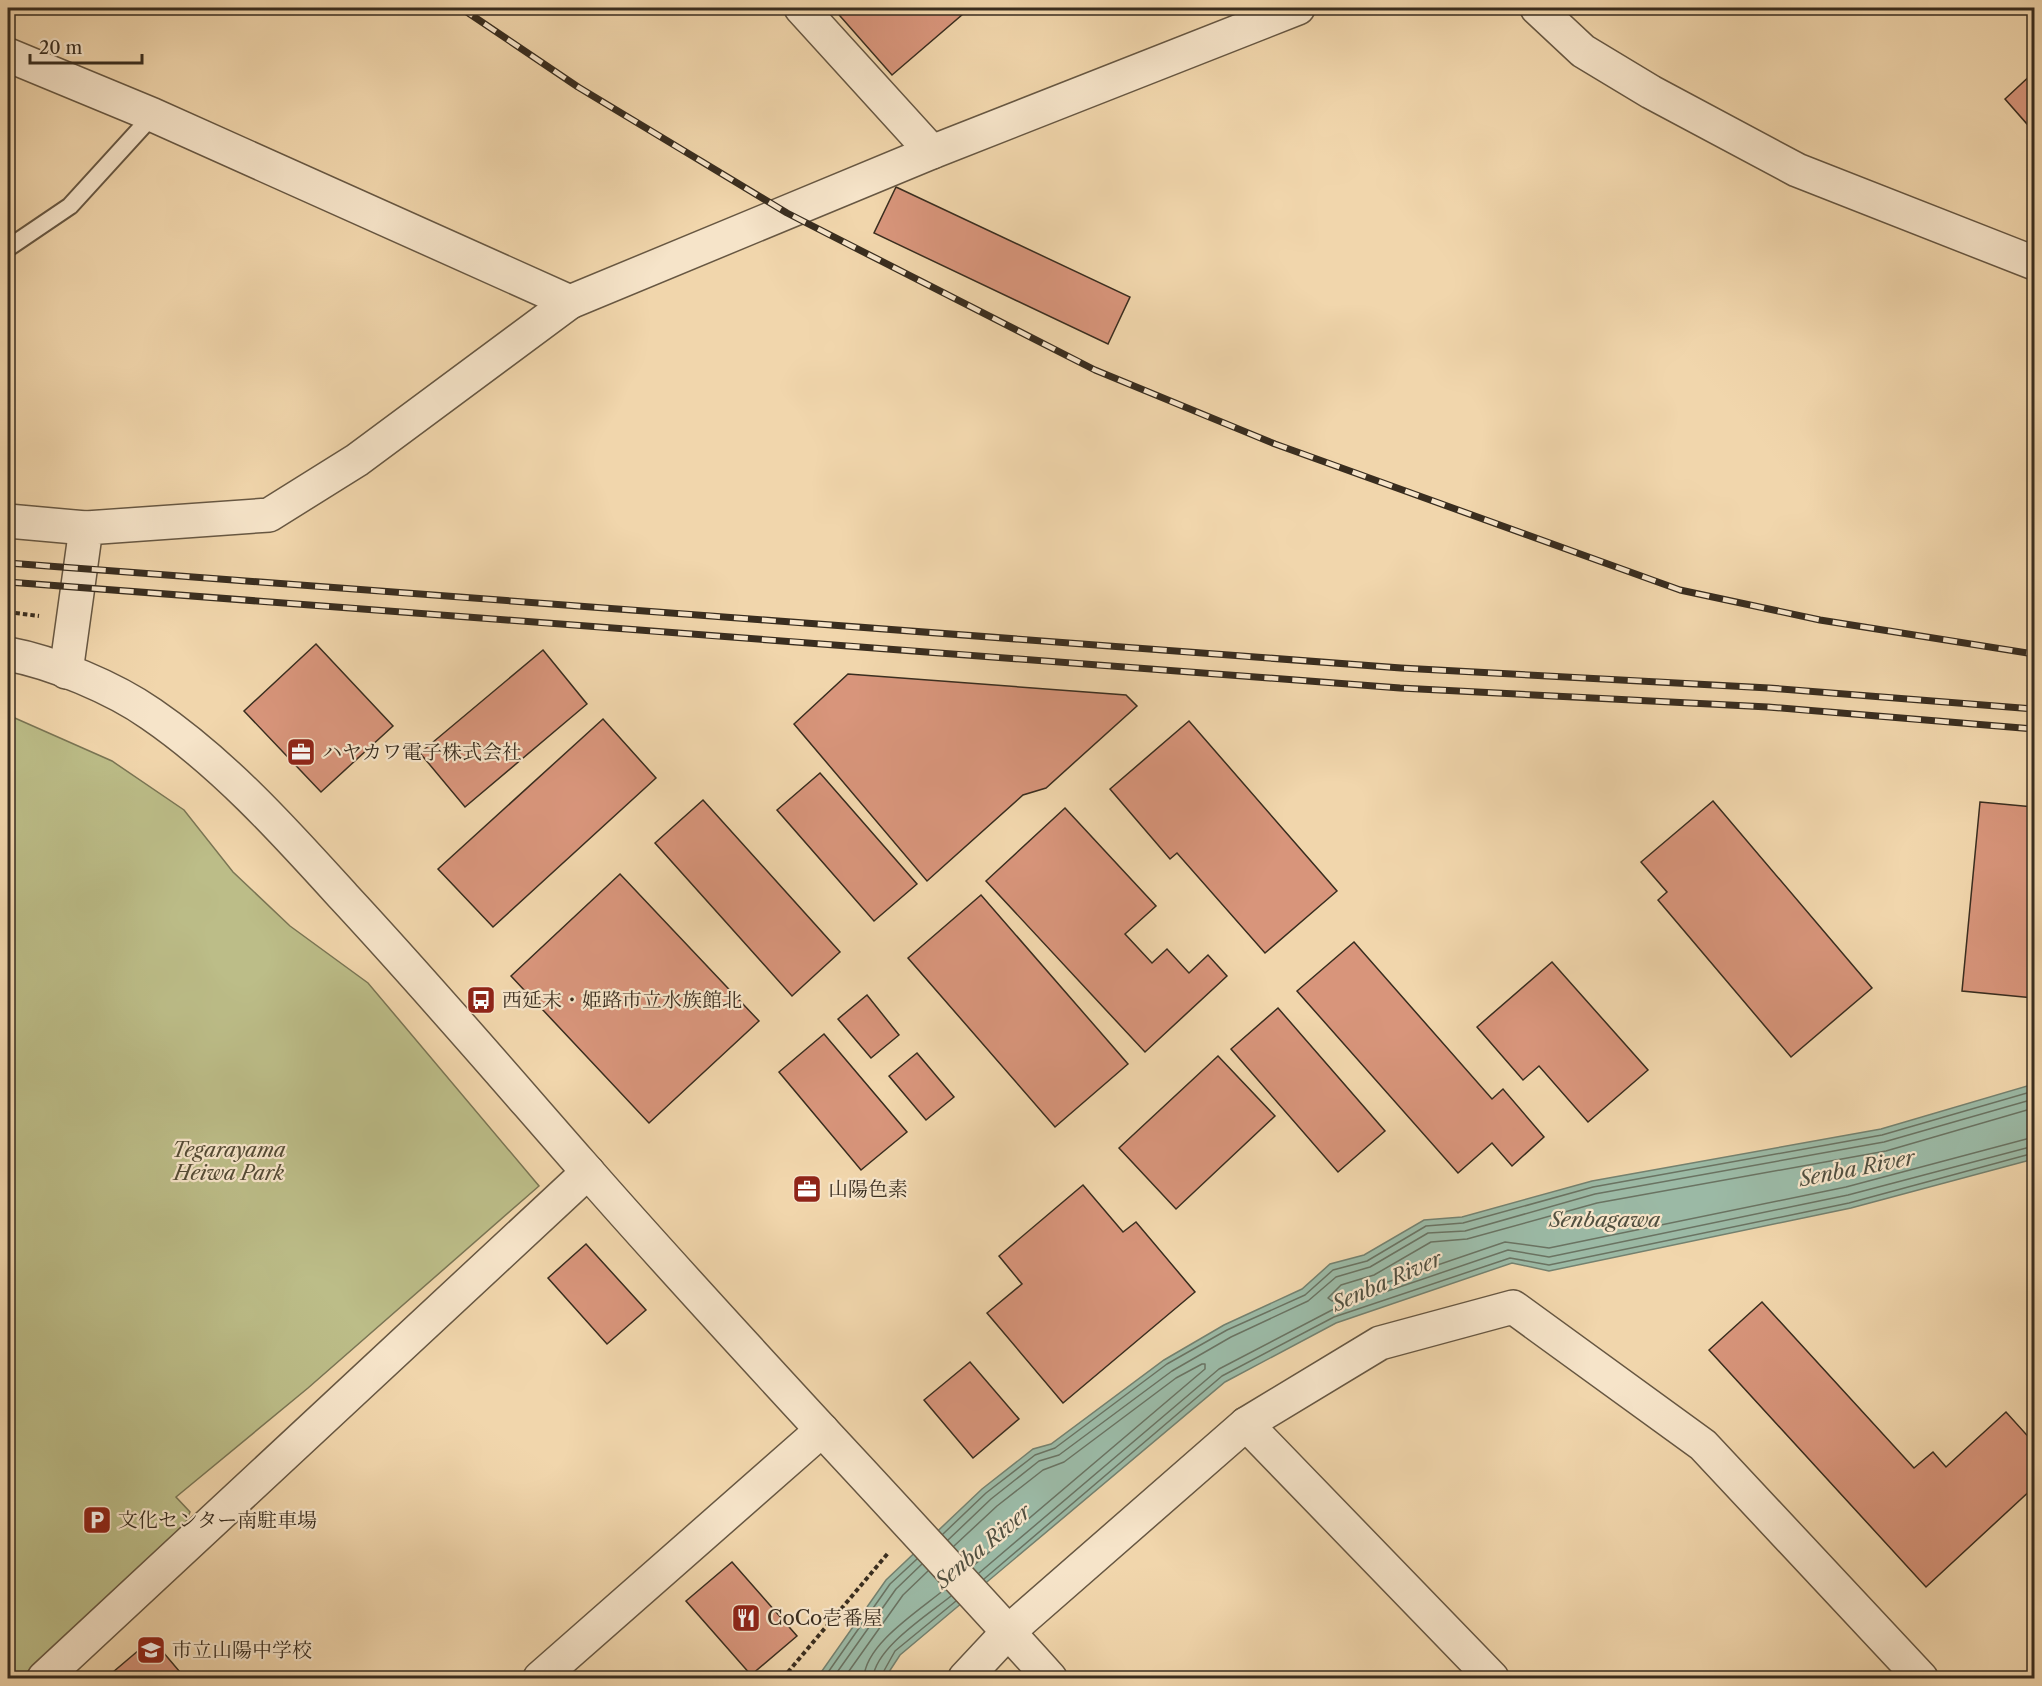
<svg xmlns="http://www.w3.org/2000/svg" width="2042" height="1686" viewBox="0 0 2042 1686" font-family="'Libre Caslon Text','Noto Serif JP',serif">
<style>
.green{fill:#bcbd88;stroke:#7a7554;stroke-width:1.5}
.water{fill:#9bb9a5;stroke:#74816f;stroke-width:1.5}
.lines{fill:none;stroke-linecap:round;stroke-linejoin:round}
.shore{stroke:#6a7362;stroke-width:1.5}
.building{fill:#d8957b;stroke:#392d1f;stroke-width:1.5}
.service-casing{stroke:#675742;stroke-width:20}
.minor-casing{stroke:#675742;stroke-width:36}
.tertiary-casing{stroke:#675742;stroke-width:36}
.path{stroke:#392d1f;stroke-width:4;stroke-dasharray:4.5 3;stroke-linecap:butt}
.service{stroke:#f6e4c9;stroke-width:16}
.minor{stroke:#f6e4c9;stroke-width:33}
.tertiary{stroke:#f6e4c9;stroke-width:33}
.rail-casing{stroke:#392d1f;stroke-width:7}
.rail{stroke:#f6e4c9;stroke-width:4.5;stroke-dasharray:14;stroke-linecap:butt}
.labels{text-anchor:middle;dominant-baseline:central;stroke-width:4.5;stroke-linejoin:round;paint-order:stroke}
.poi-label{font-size:20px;fill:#392d1f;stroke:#f6e4c9;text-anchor:start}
.park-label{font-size:20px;font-style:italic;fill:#534a34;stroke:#f6e4c9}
.water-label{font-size:21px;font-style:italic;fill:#525040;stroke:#f6e4c9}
</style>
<rect width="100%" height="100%" fill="#f1d6ac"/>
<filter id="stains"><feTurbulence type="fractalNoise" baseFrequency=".00333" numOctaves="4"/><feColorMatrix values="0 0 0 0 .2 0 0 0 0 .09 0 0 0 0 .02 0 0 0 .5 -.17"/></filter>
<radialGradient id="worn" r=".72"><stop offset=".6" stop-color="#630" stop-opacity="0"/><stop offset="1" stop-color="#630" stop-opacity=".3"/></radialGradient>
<polygon class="green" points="8,715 112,761 184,810 233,872 290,926 368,983 539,1186 308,1388 176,1497 190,1512 183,1529 21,1678 8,1678"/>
<polygon class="water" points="2034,1084 2034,1159 1851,1208 1549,1271 1512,1263 1336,1323 1225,1382 900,1655 885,1678 817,1678 886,1580 982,1489 1033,1449 1051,1444 1164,1360 1224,1325 1302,1289 1330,1264 1364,1255 1424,1220 1462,1217 1592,1181 1881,1129"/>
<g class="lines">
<g class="shore">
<polyline points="2034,1108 1886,1151 1597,1203 1467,1239 1431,1242 1374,1275 1341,1285 1328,1298 1332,1301 1505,1242 1549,1248 1846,1187 2034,1137"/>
<polyline points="943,1534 986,1493 1035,1455 1055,1448 1167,1364 1227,1330 1305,1295 1333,1270 1367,1261 1426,1226 1463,1223 1593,1187 1882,1135 2034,1091"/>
<polyline points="948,1540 991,1499 1039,1461 1059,1455 1172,1371 1231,1337 1308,1301 1336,1277 1370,1267 1428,1233 1465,1231 1595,1194 1884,1142 2034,1099"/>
<polyline points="954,1546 997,1506 1043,1470 1064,1462 1176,1378 1202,1364 1205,1364 1205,1369 973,1566"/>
<polyline points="979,1573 1219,1369 1332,1310 1508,1250 1549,1257 1848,1195 2034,1146"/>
<polyline points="984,1579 1222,1376 1334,1317 1510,1258 1549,1265 1849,1203 2034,1153"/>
<polyline points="824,1678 890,1584 917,1559"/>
<polyline points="833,1678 896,1589 922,1564"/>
<polyline points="844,1678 903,1595 928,1571"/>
<path d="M864 1678C865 1644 920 1610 945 1589"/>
<path d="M873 1678C875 1648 929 1614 951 1596"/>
<polyline points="880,1678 895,1651 956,1601"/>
</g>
</g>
<g class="building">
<polygon points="833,8 970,8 892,75"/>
<polygon points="2034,72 2034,132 2005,99"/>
<polygon points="896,187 1130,297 1108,344 874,233"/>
<polygon points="316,644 393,726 321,792 244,711"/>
<polygon points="543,650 587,704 465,807 420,753"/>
<polygon points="848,674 1126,695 1137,706 1046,788 1023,795 927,881 794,724"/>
<polygon points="603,719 656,778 493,927 438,869"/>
<polygon points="1189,721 1337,891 1265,953 1177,853 1170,859 1110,789"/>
<polygon points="820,773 917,884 874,921 777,810"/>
<polygon points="703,800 840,952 792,996 655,843"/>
<polygon points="1713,801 1872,988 1791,1057 1658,900 1667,892 1641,862"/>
<polygon points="1980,802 2034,807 2034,998 1962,991"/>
<polygon points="1065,808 1156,906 1125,934 1152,963 1167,949 1189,973 1208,955 1227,976 1145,1052 986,881"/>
<polygon points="620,874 759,1021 649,1123 511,976"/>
<polygon points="981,895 1128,1064 1055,1127 908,958"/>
<polygon points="1354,942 1492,1099 1503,1089 1544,1137 1512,1166 1492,1143 1458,1173 1297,991"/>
<polygon points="1552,962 1648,1070 1588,1122 1539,1066 1523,1080 1477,1027"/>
<polygon points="867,995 899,1035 871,1058 838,1019"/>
<polygon points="1278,1008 1385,1131 1338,1172 1231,1049"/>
<polygon points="824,1034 907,1132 861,1170 779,1072"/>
<polygon points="917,1053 954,1097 926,1120 889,1076"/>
<polygon points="1218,1056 1275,1116 1176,1209 1119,1148"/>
<polygon points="1083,1185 1123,1232 1136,1222 1195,1292 1063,1403 987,1313 1022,1284 999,1256"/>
<polygon points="586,1244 646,1310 607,1344 548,1278"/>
<polygon points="1762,1302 1914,1468 1933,1452 1946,1467 2006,1412 2034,1443 2034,1487 1926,1587 1709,1350"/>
<polygon points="970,1362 1019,1419 973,1458 924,1400"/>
<polygon points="732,1562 797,1636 751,1675 686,1601"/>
<polygon points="152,1639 185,1678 106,1678"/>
</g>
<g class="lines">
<g class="service-casing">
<polyline id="service" points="8,248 70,206 153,115"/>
</g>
<g class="minor-casing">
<g id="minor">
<polyline points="801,8 932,152"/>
<polyline points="1537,8 1583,51 1651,92 1797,170 2034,263"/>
<polyline points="8,55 153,115 570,302 932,152 1298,8"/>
<polyline points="66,672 86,528 269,515 357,460 570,302"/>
<polyline points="1246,1424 1492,1678"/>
<polyline points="44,1678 588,1172"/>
<polyline points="540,1678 822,1430"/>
<polyline points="965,1678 1008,1632 1246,1424 1380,1343 1513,1307 1703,1445 1921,1678"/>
</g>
</g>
<g class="tertiary-casing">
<g id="tertiary">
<polyline points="8,521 86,528"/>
<path d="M8 654C52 662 114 688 151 714 224 764 285 832 344 897 425 984 502 1074 580 1163 733 1338 895 1506 1050 1678"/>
</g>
</g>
<g class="path">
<polyline points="8,612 39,616"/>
<polyline points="783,1678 889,1552"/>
</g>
<use href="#service" class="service"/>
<use href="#minor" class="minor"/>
<use href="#tertiary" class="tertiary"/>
<g class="rail-casing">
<g id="rail">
<polyline points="461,8 578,87 787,213 1095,370 1275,444 1680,590 1820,620 2034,654"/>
<polyline points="8,563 1401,668 1769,688 2034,709"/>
<polyline points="8,582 1400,688 1768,707 2034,729"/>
</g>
</g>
<use href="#rail" class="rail"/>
</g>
<defs>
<g id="office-square" transform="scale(1.5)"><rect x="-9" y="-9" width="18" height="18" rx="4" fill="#8f2418" stroke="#f6e4c9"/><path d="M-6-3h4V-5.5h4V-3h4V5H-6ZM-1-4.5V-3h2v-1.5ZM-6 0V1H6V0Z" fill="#fff"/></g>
<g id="bus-square" transform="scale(1.5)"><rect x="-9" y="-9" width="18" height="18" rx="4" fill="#8f2418" stroke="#f6e4c9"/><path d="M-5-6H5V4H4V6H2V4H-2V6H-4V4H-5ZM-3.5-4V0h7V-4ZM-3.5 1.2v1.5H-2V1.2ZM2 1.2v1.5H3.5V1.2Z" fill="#fff"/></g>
<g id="parking-square" transform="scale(1.5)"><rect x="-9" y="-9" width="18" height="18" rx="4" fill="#8f2418" stroke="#f6e4c9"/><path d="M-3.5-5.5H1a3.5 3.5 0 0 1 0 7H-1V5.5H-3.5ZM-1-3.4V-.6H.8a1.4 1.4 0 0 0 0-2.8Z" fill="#fff"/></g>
<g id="restaurant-square" transform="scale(1.5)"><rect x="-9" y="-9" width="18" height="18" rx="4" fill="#8f2418" stroke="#f6e4c9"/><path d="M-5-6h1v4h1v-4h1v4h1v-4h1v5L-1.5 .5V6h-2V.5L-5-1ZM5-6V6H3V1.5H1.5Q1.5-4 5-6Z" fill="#fff"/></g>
<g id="school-square" transform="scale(1.5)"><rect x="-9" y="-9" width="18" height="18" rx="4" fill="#8f2418" stroke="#f6e4c9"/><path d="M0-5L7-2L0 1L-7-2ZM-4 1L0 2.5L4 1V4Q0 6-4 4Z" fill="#fff"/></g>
</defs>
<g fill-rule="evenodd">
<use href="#office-square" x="301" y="752"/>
<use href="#bus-square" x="481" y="1000"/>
<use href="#office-square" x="807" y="1189"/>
<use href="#parking-square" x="97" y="1520"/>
<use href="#restaurant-square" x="746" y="1618"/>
<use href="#school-square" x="151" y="1650"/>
</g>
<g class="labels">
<g class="poi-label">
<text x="322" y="752">ハヤカワ電子株式会社</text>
<text x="502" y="1000">西延末・姫路市立水族館北</text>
<text x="828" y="1189">山陽色素</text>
<text x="118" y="1520">文化センター南駐車場</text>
<text x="767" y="1618">CoCo壱番屋</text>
<text x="172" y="1650">市立山陽中学校</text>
</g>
<g class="park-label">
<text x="229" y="1150">Tegarayama<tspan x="229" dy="23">Heiwa Park</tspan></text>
</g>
<g class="water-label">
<text transform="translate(1857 1168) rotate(-11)">Senba River</text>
<text x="1605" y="1219">Senbagawa</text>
<text transform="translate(1387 1281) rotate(-24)">Senba River</text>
<text transform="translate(983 1546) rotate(-40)">Senba River</text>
</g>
</g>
<rect width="2042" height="1686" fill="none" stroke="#f1d6ac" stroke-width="30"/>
<rect x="9" y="9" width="2024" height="1668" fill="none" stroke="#392d1f" stroke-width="3"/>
<rect x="15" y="15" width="2012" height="1656" fill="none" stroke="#392d1f" stroke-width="1.5"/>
<path d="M30 54v9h112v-9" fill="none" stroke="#392d1f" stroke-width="3"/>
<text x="39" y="54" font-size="18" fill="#392d1f" stroke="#f6e4c9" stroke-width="4.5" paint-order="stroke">20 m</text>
<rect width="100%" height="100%" filter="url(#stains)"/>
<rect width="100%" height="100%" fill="url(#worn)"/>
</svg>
